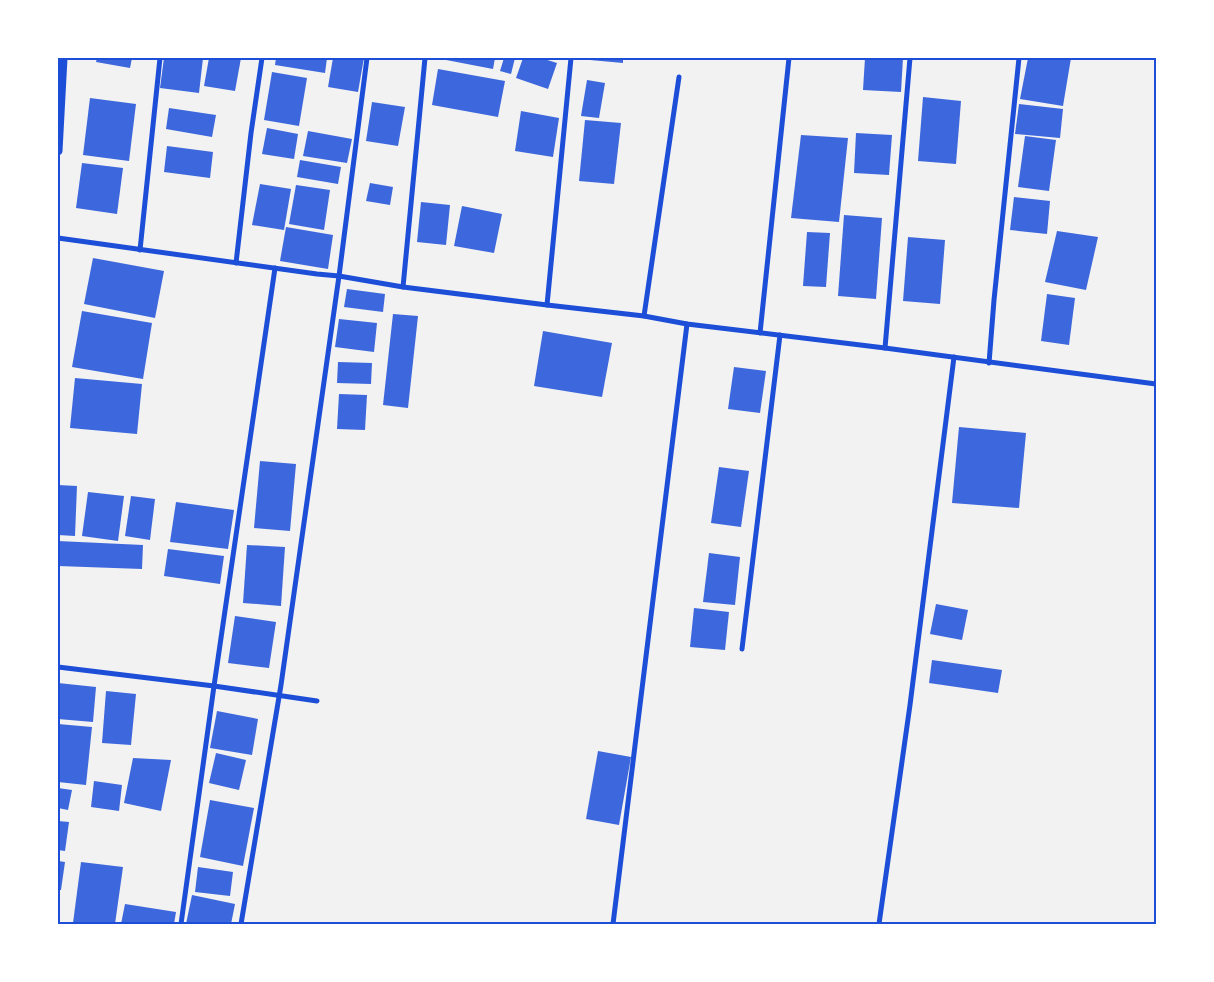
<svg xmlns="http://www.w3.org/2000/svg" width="1214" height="982" viewBox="0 0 1214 982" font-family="'Noto Sans',sans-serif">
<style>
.building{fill:#3d67dc}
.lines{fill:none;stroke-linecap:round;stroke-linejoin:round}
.minor{stroke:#1d4ed8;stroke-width:5}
.tertiary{stroke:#1d4ed8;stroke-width:9}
.neatline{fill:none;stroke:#1d4ed8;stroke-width:2}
</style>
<rect width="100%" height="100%" fill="#f2f2f2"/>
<g class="building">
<polygon points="97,58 132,58 130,68 96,62"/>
<polygon points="164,58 203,58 199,93 160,88"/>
<polygon points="209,58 241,58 235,91 204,86"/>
<polygon points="276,58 327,58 325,73 275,65"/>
<polygon points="333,58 364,58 358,92 328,87"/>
<polygon points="441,58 495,58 493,69 441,59"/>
<polygon points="504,58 515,58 511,74 500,71"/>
<polygon points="523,58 541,58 557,63 548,89 516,78"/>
<polygon points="590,58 623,58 623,63 590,60"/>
<polygon points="865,58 903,58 901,92 863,90"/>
<polygon points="1028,58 1071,58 1063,106 1020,99"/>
<polygon points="438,69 505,81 498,117 432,105"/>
<polygon points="272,72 307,78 299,126 264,120"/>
<polygon points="587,80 605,83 599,118 581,116"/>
<polygon points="923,97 961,101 956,164 918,161"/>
<polygon points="90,98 136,104 129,161 83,155"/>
<polygon points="372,102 405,107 398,146 366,141"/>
<polygon points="1019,104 1063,109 1060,138 1015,134"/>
<polygon points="169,108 216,115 212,137 166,129"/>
<polygon points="521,111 559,118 553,157 515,151"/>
<polygon points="585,120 621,123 614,184 579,181"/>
<polygon points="267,128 298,134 294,159 262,154"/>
<polygon points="308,131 352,139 347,163 303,156"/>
<polygon points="856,133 892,135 889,175 854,173"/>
<polygon points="801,135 848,138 839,222 791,218"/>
<polygon points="1025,136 1056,140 1049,191 1018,187"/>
<polygon points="167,146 213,152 210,178 164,172"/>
<polygon points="300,160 341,167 338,184 297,177"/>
<polygon points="82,163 123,168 117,214 76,208"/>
<polygon points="370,183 393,187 390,205 366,201"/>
<polygon points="260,184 291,189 284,230 252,225"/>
<polygon points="296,185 330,190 324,230 289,224"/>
<polygon points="1014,197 1050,201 1047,234 1010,230"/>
<polygon points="421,202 450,205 446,245 417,242"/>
<polygon points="462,206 502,214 494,253 454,246"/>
<polygon points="844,215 882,218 876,299 838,296"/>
<polygon points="286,227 333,235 328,269 280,261"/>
<polygon points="1057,231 1098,237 1086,290 1045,282"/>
<polygon points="807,232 830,233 826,287 803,286"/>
<polygon points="908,237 945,240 940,304 903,301"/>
<polygon points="93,258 164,271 155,318 84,304"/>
<polygon points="347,289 385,294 383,312 344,307"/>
<polygon points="1047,294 1075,298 1069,345 1041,341"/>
<polygon points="82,311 152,323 143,379 72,367"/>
<polygon points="393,314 418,316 408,408 383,405"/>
<polygon points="339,319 377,323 374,352 335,347"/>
<polygon points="543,331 612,343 602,397 534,386"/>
<polygon points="338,362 372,363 371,384 337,383"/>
<polygon points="734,367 766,371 760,413 728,409"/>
<polygon points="75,378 142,384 137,434 70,428"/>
<polygon points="339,394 367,395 365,430 337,429"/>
<polygon points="959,427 1026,433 1019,508 952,503"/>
<polygon points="260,461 296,464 290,531 254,528"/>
<polygon points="719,467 749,471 741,527 711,523"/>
<polygon points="58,485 77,486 75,536 58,535"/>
<polygon points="88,492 124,496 118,541 82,536"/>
<polygon points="131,496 155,499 150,540 125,536"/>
<polygon points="176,502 234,510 228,549 170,542"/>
<polygon points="58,541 143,545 142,569 58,566"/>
<polygon points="247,545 285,547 281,606 243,603"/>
<polygon points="168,549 224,556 220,584 164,576"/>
<polygon points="709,553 740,557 735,605 703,602"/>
<polygon points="936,604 968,610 962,640 930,634"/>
<polygon points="694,608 729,612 725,650 690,647"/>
<polygon points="235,616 276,622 269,668 228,663"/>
<polygon points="932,660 1002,670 998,693 929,683"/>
<polygon points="58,683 96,687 93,722 58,719"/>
<polygon points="106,691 136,694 131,745 102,743"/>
<polygon points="217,711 258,719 252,755 210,748"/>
<polygon points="58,724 92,727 86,785 58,782"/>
<polygon points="598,751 631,757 619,825 586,819"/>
<polygon points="216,753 246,760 239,790 209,783"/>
<polygon points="133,758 171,760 161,811 124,803"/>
<polygon points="94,781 122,785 119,811 91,807"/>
<polygon points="58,788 72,790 68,810 58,808"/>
<polygon points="210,800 254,808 243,866 200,857"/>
<polygon points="58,821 69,822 65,851 58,850"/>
<polygon points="58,861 65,862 61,890 58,890"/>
<polygon points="81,862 123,867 115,924 85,924 73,923"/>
<polygon points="198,867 233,872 230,896 195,892"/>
<polygon points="192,895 235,904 231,924 186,924"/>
<polygon points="125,904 176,912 174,924 121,924"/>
</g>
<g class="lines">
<g class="minor">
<polyline points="58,238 317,274 339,276 403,287 547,305 644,316 687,324 885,348 1156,384"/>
<polyline points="140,250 160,58"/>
<polyline points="236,263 251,133 262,58"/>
<polyline points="275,268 214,686 317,701"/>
<polyline points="403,287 425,58"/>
<polyline points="547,305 571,58"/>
<polyline points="644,316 679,77"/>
<polyline points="760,333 789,58"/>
<polyline points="885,348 910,58"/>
<polyline points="989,363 994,300 1019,58"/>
<polyline points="742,649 780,335"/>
<polyline points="58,667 214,686 181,924"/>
<polyline points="241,924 281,685 339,276 367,58"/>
<polyline points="613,924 687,324"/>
<polyline points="879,924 910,705 954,357"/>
</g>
<polyline class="tertiary" points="58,151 63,58"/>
</g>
<rect width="1214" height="982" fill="none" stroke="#ffffff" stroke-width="118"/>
<rect x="59" y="59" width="1096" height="864" class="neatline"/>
</svg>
